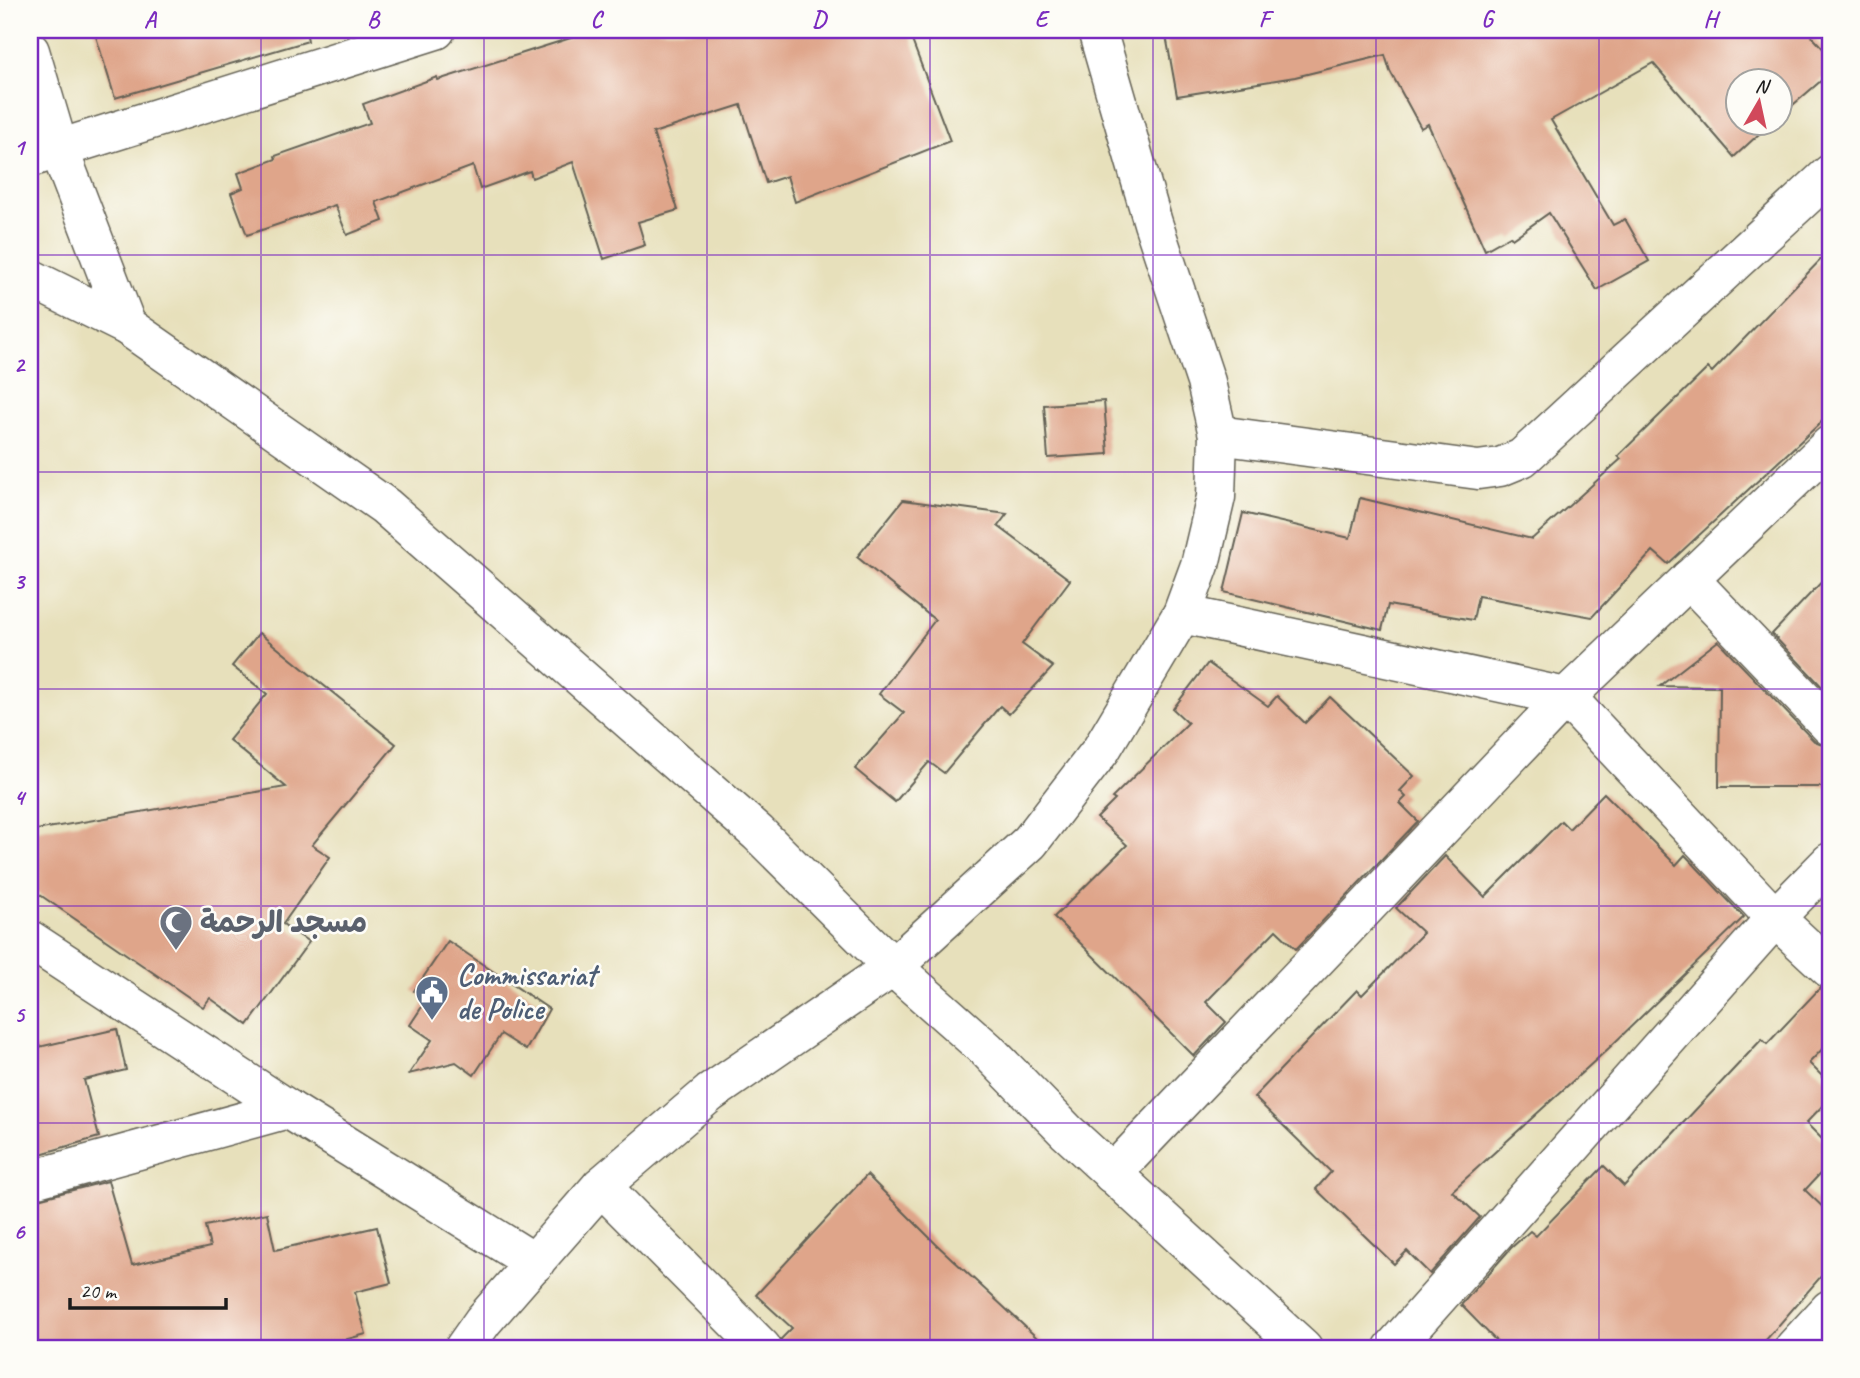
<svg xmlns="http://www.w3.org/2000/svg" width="1860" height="1378" viewBox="0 0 1860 1378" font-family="Caveat,'Playpen Sans Arabic',sans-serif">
<rect width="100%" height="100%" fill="#fdfcf7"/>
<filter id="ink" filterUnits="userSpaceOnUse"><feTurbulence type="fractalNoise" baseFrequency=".0143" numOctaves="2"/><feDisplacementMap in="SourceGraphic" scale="14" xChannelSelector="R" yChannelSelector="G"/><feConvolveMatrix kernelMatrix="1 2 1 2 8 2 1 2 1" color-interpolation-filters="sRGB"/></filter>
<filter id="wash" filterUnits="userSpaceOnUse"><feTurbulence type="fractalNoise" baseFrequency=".00686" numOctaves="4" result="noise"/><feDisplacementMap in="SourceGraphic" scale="28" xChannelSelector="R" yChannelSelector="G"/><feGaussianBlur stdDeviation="1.57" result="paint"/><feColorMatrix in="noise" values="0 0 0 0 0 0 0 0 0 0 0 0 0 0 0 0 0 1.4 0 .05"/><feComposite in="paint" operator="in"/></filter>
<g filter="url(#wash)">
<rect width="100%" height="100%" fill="#e7e0bb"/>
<g id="blocks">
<!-- building -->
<g fill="#dfa58a">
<path d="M 94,30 L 306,30 L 308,41 L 115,98 Z"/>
<path d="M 596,30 L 908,30 L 950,141 L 795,202 L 787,176 L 766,183 L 741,105 L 653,133 L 678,210 L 638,222 L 645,245 L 604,259 L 573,162 L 532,178 L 530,171 L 480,189 L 473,166 L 376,202 L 383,221 L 347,235 L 335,205 L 247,235 L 231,193 L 243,188 L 238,173 L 276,159 L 275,156 L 370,123 L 363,104 L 437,77 L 438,80 Z"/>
<path d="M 1165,30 L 1806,30 L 1830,56 L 1830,73 L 1780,116 L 1780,80 L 1738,80 L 1738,122 L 1772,122 L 1734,157 L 1653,63 L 1551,120 L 1613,225 L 1625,219 L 1649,261 L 1597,290 L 1549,213 L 1512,239 L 1510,236 L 1485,250 L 1428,124 L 1421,128 L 1390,71 L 1385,55 L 1295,77 L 1177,96 Z"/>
<path d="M 1830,250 L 1830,414 L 1668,564 L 1653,551 L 1592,617 L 1478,596 L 1473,620 L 1388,605 L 1382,630 L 1224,592 L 1243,513 L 1350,538 L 1360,498 L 1532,539 L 1621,459 L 1618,456 L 1708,368 L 1712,372 Z"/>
<path d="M 1104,401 L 1108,454 L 1048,458 L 1044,405 Z"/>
<path d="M 903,500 L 1007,514 L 998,526 L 1070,580 L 1022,644 L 1053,667 L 1009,714 L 1000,706 L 944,773 L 929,762 L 895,802 L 855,769 L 904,713 L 879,694 L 935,620 L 857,557 Z"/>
<path d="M 1830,573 L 1830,695 L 1772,634 Z"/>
<path d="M 259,633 L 396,744 L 312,845 L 330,857 L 283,924 L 309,942 L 248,1025 L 210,998 L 203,1007 L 30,888 L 30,831 L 286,787 L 229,740 L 267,694 L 232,666 Z"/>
<path d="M 1718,641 L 1814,741 L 1830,747 L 1830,787 L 1719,787 L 1720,687 L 1660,686 Z"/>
<path d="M 1208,663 L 1268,706 L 1277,696 L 1305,723 L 1330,697 L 1414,776 L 1400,791 L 1406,797 L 1400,803 L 1418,821 L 1296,949 L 1276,930 L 1206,1002 L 1226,1022 L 1194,1056 L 1054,917 L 1127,845 L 1097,818 L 1115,800 L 1112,798 L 1188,723 L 1173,709 Z"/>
<path d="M 1604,793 L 1676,865 L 1685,855 L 1744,917 L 1609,1048 L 1452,1191 L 1480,1217 L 1430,1274 L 1407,1251 L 1394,1264 L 1316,1189 L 1331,1172 L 1254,1097 L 1357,990 L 1362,995 L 1423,933 L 1396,908 L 1445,856 L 1485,897 L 1561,821 L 1569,829 Z"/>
<path d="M 448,941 L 549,1009 L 526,1050 L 501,1034 L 474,1075 L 456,1062 L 409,1074 L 432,1040 L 410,1025 L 427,999 L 414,991 Z"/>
<path d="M 1820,988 L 1830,990 L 1830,1041 L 1809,1063 L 1830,1084 L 1830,1098 L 1806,1123 L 1830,1147 L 1830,1163 L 1805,1190 L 1830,1214 L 1830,1266 L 1759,1348 L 1503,1348 L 1461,1305 L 1511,1248 L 1530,1231 L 1536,1236 L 1604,1166 L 1624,1186 L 1762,1039 L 1767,1044 Z"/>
<path d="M 117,1029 L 126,1070 L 84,1080 L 99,1137 L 30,1157 L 30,1049 Z"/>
<path d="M 867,1175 L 936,1244 L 1048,1348 L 783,1348 L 781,1339 L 792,1328 L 756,1295 Z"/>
<path d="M 108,1181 L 132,1265 L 210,1247 L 205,1226 L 267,1213 L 275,1250 L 377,1227 L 391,1283 L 355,1292 L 366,1334 L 315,1348 L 30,1348 L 30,1201 Z"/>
</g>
</g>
</g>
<g filter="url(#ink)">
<use href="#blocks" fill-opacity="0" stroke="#636154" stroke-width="2"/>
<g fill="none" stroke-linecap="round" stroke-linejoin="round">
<defs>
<g id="minor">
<path d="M 30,51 L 59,149 L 127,326"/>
<path d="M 30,158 L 436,30"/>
<path d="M 30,278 L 127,326 L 385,506 L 758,833 L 893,967 L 987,1050 L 1067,1132 L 1303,1348"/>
<path d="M 1218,435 L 1478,470 L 1500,467 L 1522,458 L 1830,174"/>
<path d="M 1689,579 L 1830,726"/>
<path d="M 1182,614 L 1566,697 L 1830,445"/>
<path d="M 30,940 L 288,1109 L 535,1263"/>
<path d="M 1112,1174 L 1566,697 L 1775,918 L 1830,969"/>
<path d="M 30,1180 L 288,1109"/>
<path d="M 601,1186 L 762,1348"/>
<path d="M 464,1348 L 483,1321 L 601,1186 L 710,1093 L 893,967 L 1030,842 L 1101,750 L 1182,614 L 1200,565 L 1216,497 L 1218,435 L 1206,382 L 1153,223 L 1097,30"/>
<path d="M 1393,1348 L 1775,918 L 1830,862"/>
<path d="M 1794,1348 L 1830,1309"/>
</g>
</defs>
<!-- minor casing -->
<use href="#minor" stroke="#636154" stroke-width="41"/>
<!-- minor -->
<use href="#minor" stroke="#fff" stroke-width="38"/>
</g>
</g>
<!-- grid -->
<path fill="none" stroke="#7b2cbf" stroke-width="2" stroke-opacity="0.55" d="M 261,30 L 261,1348M 484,30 L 484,1348M 707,30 L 707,1348M 930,30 L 930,1348M 1153,30 L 1153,1348M 1376,30 L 1376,1348M 1599,30 L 1599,1348M 30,255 L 1830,255M 30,472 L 1830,472M 30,689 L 1830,689M 30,906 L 1830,906M 30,1123 L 1830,1123"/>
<!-- icons -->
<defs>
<symbol id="mosque-pin" viewBox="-11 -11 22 30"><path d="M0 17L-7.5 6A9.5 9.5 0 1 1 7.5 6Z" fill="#6b7280" stroke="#fdfcf7"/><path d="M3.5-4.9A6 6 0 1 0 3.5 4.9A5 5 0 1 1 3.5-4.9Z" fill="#fff"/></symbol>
<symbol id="civic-pin" viewBox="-11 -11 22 30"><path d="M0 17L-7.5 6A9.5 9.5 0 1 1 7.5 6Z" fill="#5c6f8a" stroke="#fdfcf7"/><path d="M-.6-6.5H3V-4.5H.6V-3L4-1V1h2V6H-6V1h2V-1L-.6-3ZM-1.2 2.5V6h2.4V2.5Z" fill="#fff"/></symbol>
</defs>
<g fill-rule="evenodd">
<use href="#mosque-pin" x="157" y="903" width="38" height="52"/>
<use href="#civic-pin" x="413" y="973" width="38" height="52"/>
</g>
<g text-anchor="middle" stroke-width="5" stroke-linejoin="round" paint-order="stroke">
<!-- worship labels -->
<g font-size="30" font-weight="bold" fill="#5b616d" stroke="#fdfcf7" text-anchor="start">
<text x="200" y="932">مسجد الرحمة</text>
</g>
<!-- service labels -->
<g font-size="30" font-weight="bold" fill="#4e5e75" stroke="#fdfcf7" text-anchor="start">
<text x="457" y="985">Commissariat<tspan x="457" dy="34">de Police</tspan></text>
</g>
</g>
<!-- margin -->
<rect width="1860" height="1378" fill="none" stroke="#fdfcf7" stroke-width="77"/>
<!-- north arrow -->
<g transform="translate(1759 102) rotate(9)"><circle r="33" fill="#fdfcf7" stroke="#a3a29f" stroke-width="2"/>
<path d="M0-5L12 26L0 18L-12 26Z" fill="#d1495b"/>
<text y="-10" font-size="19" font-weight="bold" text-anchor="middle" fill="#1c1c1c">N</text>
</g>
<!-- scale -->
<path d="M70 1298v10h156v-10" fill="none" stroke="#1c1c1c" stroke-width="3.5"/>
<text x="80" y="1298" font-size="21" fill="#1c1c1c" stroke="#fdfcf7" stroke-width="5" paint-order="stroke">20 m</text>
<rect x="38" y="38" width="1784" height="1302" fill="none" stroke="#7b2cbf" stroke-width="2.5"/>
<g font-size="23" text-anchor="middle" font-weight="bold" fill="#7b2cbf">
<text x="150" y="27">A</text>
<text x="373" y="27">B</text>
<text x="596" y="27">C</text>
<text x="819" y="27">D</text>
<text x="1041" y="27">E</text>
<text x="1264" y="27">F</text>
<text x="1487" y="27">G</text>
<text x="1710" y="27">H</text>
<text x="19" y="155">1</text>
<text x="19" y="372">2</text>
<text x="19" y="589">3</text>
<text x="19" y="805">4</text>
<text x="19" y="1022">5</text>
<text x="19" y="1239">6</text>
</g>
</svg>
